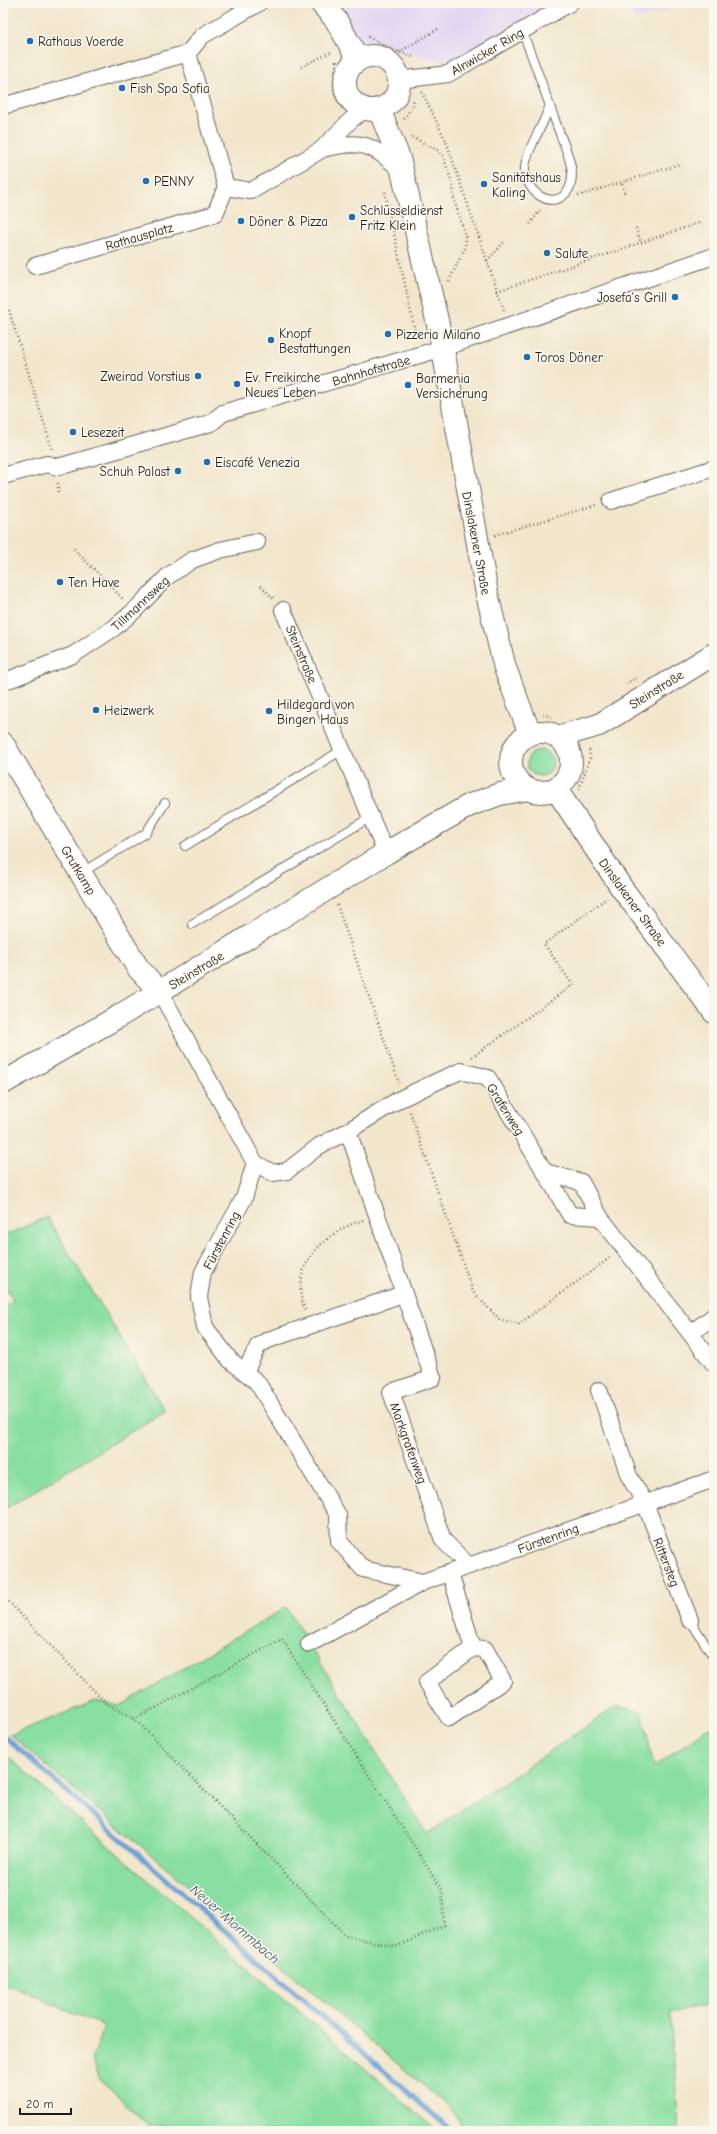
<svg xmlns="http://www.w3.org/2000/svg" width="717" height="2134" viewBox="0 0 717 2134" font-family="'Comic Neue',sans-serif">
<rect width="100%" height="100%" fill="#fbf7ec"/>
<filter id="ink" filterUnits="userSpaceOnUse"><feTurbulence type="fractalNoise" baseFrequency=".025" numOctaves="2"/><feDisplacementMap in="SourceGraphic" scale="8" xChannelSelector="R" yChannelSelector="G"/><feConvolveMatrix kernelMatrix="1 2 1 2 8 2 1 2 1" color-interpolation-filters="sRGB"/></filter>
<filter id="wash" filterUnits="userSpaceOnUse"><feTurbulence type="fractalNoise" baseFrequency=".012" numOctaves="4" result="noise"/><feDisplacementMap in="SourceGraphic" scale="16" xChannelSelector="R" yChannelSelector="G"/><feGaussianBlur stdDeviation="0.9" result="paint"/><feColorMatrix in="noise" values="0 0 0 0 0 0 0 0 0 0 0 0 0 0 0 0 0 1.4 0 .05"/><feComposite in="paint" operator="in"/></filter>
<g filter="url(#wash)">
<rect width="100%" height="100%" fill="#f2e6cc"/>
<!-- built -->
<g fill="#e1d4f3">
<path d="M 324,3 L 558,3 L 451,64 L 349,37 Z"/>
<path d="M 626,3 L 689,3 L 633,20 Z"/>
</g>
<!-- green -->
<g fill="#89dfa1" stroke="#527e5e">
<circle cx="540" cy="763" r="13"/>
<path d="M 47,1217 L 165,1411 L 3,1510 L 3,1307 L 13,1301 L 3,1282 L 3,1236 Z"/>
<path d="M 286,1607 L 427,1834 L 617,1706 L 642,1712 L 654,1767 L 714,1724 L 714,2005 L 670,2012 L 679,2131 L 466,2131 L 452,2110 L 10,1735 L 95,1701 L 120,1706 Z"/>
<path d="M 3,1752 L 88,1828 L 437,2131 L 213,2131 L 196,2126 L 149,2126 L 98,2078 L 92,2057 L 104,2026 L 3,1983 Z"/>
</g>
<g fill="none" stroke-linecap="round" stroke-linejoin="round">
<!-- stream -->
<path stroke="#6ba0d8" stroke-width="5" d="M 3,1735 L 452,2131"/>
</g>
</g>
<g filter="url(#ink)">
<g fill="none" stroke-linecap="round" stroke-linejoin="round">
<defs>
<g id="lane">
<path d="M 522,31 C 534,61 545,92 556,123 C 561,138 570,155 572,172 C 572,177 571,185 569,189 C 554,214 523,191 525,167 C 527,148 544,125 550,105"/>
<path d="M 185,846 L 342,750"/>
<path d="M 81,873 L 146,833 L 165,803"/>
<path d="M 192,924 L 371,817"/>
<path d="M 690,1620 L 714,1658"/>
</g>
<g id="street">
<path d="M 259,3 L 202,36 L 188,53 L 226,187 L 251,191 L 321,150 L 352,119 L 366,109"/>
<path d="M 399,80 L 448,74 L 570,3"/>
<path d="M 3,106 L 188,53"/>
<path d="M 322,149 C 364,139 371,144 402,171"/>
<path d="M 35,266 L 215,214 L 226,187"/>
<path d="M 3,476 L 47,464 L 58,467 L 211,423 L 223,413 L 443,348 L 714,256"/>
<path d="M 611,501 L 714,468"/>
<path d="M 283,610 L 386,853"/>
<path d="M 3,682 L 73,655 L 114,628 L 134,611 L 168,576 L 192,560 L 220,550 L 257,542"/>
<path d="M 160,992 L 255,1163 L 244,1198 L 203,1272 L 199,1297 L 205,1327 L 230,1360 L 257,1382 L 338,1515 L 339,1541 L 363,1569 L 423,1582 L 309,1644"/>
<path d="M 348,1131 L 433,1378 L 391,1392 L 443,1540 L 469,1566"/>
<path d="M 255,1163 L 273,1173 L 287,1171 L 319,1146 L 348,1131 L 398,1100 L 440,1080 L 461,1071 L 488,1078 L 545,1172 L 581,1182 L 600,1217 L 714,1364"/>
<path d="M 545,1172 L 570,1215 L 600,1217"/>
<path d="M 691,1333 L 714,1316"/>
<path d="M 245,1372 L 258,1346 L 268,1340 L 403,1294"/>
<path d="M 599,1390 L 629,1476 L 645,1503 L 690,1620"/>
<path d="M 450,1573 L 473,1648 L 485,1649 L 503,1681 L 449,1718 L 427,1682 L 473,1648"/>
<path d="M 423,1582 L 714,1479"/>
</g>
<g id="secondary">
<path d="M 321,3 L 336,20 L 358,59"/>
<circle cx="372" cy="83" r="27"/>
<path d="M 379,109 L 399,158 L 440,333 L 487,594 L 505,668 L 530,734"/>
<circle cx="541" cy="762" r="30"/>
<path d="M 558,737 L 599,725 L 714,654"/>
<path d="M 3,744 L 138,968 L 160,992"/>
<path d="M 556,789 L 621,887 L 714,1012"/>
<path d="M 3,1083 L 121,1015 L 386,853 L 470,805 L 500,794 L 527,789"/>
</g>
</defs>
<!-- lane casing -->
<use href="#lane" stroke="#67635a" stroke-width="10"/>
<!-- street casing -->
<use href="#street" stroke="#67635a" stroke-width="18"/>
<!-- secondary casing -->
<use href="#secondary" stroke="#67635a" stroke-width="24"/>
<!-- path -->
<g stroke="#67635a" stroke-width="2.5" stroke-dasharray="1 3" stroke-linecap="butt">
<path d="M 368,37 L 393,50 L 413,57"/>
<path d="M 399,52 L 438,29"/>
<path d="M 336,61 C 336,81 328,88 342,108"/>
<path d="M 301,67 L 333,51"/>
<path d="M 422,92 L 446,141 L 504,310"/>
<path d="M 404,119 L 412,107 L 414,100"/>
<path d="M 412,137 L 437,150 L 443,156 L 453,186 L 454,200 L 466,238 L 465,248 L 448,283"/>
<path d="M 622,184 L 625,195"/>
<path d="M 385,192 L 415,331 L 421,335"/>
<path d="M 578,196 L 680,164"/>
<path d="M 530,224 L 540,210"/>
<path d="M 636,228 L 641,243"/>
<path d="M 487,261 L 504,242"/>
<path d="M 3,291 L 52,449"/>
<path d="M 497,291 L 702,222"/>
<path d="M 58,483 L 58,492"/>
<path d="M 495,535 L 596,505"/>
<path d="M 74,549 L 124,600"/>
<path d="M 261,586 L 274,599"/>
<path d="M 626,684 L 639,676"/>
<path d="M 543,714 L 553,718"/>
<path d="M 579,789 L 590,758 L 589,748"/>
<path d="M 337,905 L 399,1083"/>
<path d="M 472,1057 L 573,985 L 544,944 L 607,898"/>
<path d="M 410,1112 L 473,1292 L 499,1319 L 519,1324 L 611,1257"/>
<path d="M 305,1310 C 287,1267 325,1232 363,1220"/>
<path d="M 3,1596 L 107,1704 L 135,1719 L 346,1936 L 396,1947 L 444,1925 L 442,1890 L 282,1639 L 135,1719"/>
</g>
<!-- lane -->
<use href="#lane" stroke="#fff" stroke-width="8"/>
<!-- street -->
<use href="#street" stroke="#fff" stroke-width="16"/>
<!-- secondary -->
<use href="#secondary" stroke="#fff" stroke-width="22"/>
</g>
</g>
<!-- markers -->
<g fill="#1f6fb2" stroke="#fbf7ec" stroke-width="1.5">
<circle cx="30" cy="41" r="4"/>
<circle cx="122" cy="88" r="4"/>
<circle cx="146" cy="181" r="4"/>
<circle cx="484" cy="184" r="4"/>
<circle cx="352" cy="217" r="4"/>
<circle cx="241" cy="221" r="4"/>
<circle cx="547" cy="253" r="4"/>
<circle cx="675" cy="297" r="4"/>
<circle cx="388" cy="334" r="4"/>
<circle cx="271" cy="340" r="4"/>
<circle cx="527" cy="357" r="4"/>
<circle cx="198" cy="376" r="4"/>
<circle cx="237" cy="384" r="4"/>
<circle cx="408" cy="385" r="4"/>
<circle cx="73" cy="432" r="4"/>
<circle cx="207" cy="462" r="4"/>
<circle cx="178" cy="471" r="4"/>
<circle cx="60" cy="582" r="4"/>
<circle cx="96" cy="710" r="4"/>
<circle cx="269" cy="711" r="4"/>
</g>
<g text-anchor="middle" stroke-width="3" stroke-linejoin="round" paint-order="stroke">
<!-- poi labels -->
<g font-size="13" fill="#1c1c1c" stroke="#fbf7ec" text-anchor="start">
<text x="38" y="46">Rathaus Voerde</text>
<text x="130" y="93">Fish Spa Sofia</text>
<text x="492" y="182">Sanitätshaus<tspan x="492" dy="15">Kaling</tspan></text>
<text x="154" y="186">PENNY</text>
<text x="360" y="215">Schlüsseldienst<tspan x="360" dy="15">Fritz Klein</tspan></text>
<text x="249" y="226">Döner &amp; Pizza</text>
<text x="555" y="258">Salute</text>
<text x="667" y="302" text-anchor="end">Josefa's Grill</text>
<text x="279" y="338">Knopf<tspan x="279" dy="15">Bestattungen</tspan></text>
<text x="396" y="339">Pizzeria Milano</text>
<text x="535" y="362">Toros Döner</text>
<text x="190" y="381" text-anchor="end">Zweirad Vorstius</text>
<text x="245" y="382">Ev. Freikirche<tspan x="245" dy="15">Neues Leben</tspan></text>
<text x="416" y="383">Barmenia<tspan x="416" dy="15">Versicherung</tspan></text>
<text x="81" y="437">Lesezeit</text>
<text x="215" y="467">Eiscafé Venezia</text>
<text x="170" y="476" text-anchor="end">Schuh Palast</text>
<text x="68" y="587">Ten Have</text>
<text x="277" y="709">Hildegard von<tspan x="277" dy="15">Bingen Haus</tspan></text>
<text x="104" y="715">Heizwerk</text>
</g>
<!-- street labels -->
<g font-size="13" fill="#1c1c1c" stroke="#fbf7ec">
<text transform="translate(487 51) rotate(-30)" y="5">Alnwicker Ring</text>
<text transform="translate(139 236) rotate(-16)" y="5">Rathausplatz</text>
<text transform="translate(371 370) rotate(-16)" y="5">Bahnhofstraße</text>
<text transform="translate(477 543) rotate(79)" y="5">Dinslakener Straße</text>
<text transform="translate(140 603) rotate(-43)" y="5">Tillmannsweg</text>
<text transform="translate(302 654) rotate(67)" y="5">Steinstraße</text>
<text transform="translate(656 689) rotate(-32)" y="5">Steinstraße</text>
<text transform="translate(79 870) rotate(59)" y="5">Grutkamp</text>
<text transform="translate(633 902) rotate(54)" y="5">Dinslakener Straße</text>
<text transform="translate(196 970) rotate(-31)" y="5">Steinstraße</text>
<text transform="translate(506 1109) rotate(58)" y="5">Grafenweg</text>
<text transform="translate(221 1240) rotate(-62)" y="5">Fürstenring</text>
<text transform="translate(409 1443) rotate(70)" y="5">Markgrafenweg</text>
<text transform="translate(548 1538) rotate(-20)" y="5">Fürstenring</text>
<text transform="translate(667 1562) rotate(69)" y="5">Rittersteg</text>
</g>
<!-- water labels -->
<g font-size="14" font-style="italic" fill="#405771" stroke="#fbf7ec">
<text transform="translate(235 1924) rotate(41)" y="5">Neuer Mommbach</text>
</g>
</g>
<!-- margin -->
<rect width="717" height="2134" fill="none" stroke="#fbf7ec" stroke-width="16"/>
<!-- scale -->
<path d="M20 2108v6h51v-6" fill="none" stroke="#1c1c1c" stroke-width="2"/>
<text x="26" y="2108" font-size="12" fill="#1c1c1c" stroke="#fbf7ec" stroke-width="3" paint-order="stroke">20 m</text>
</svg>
